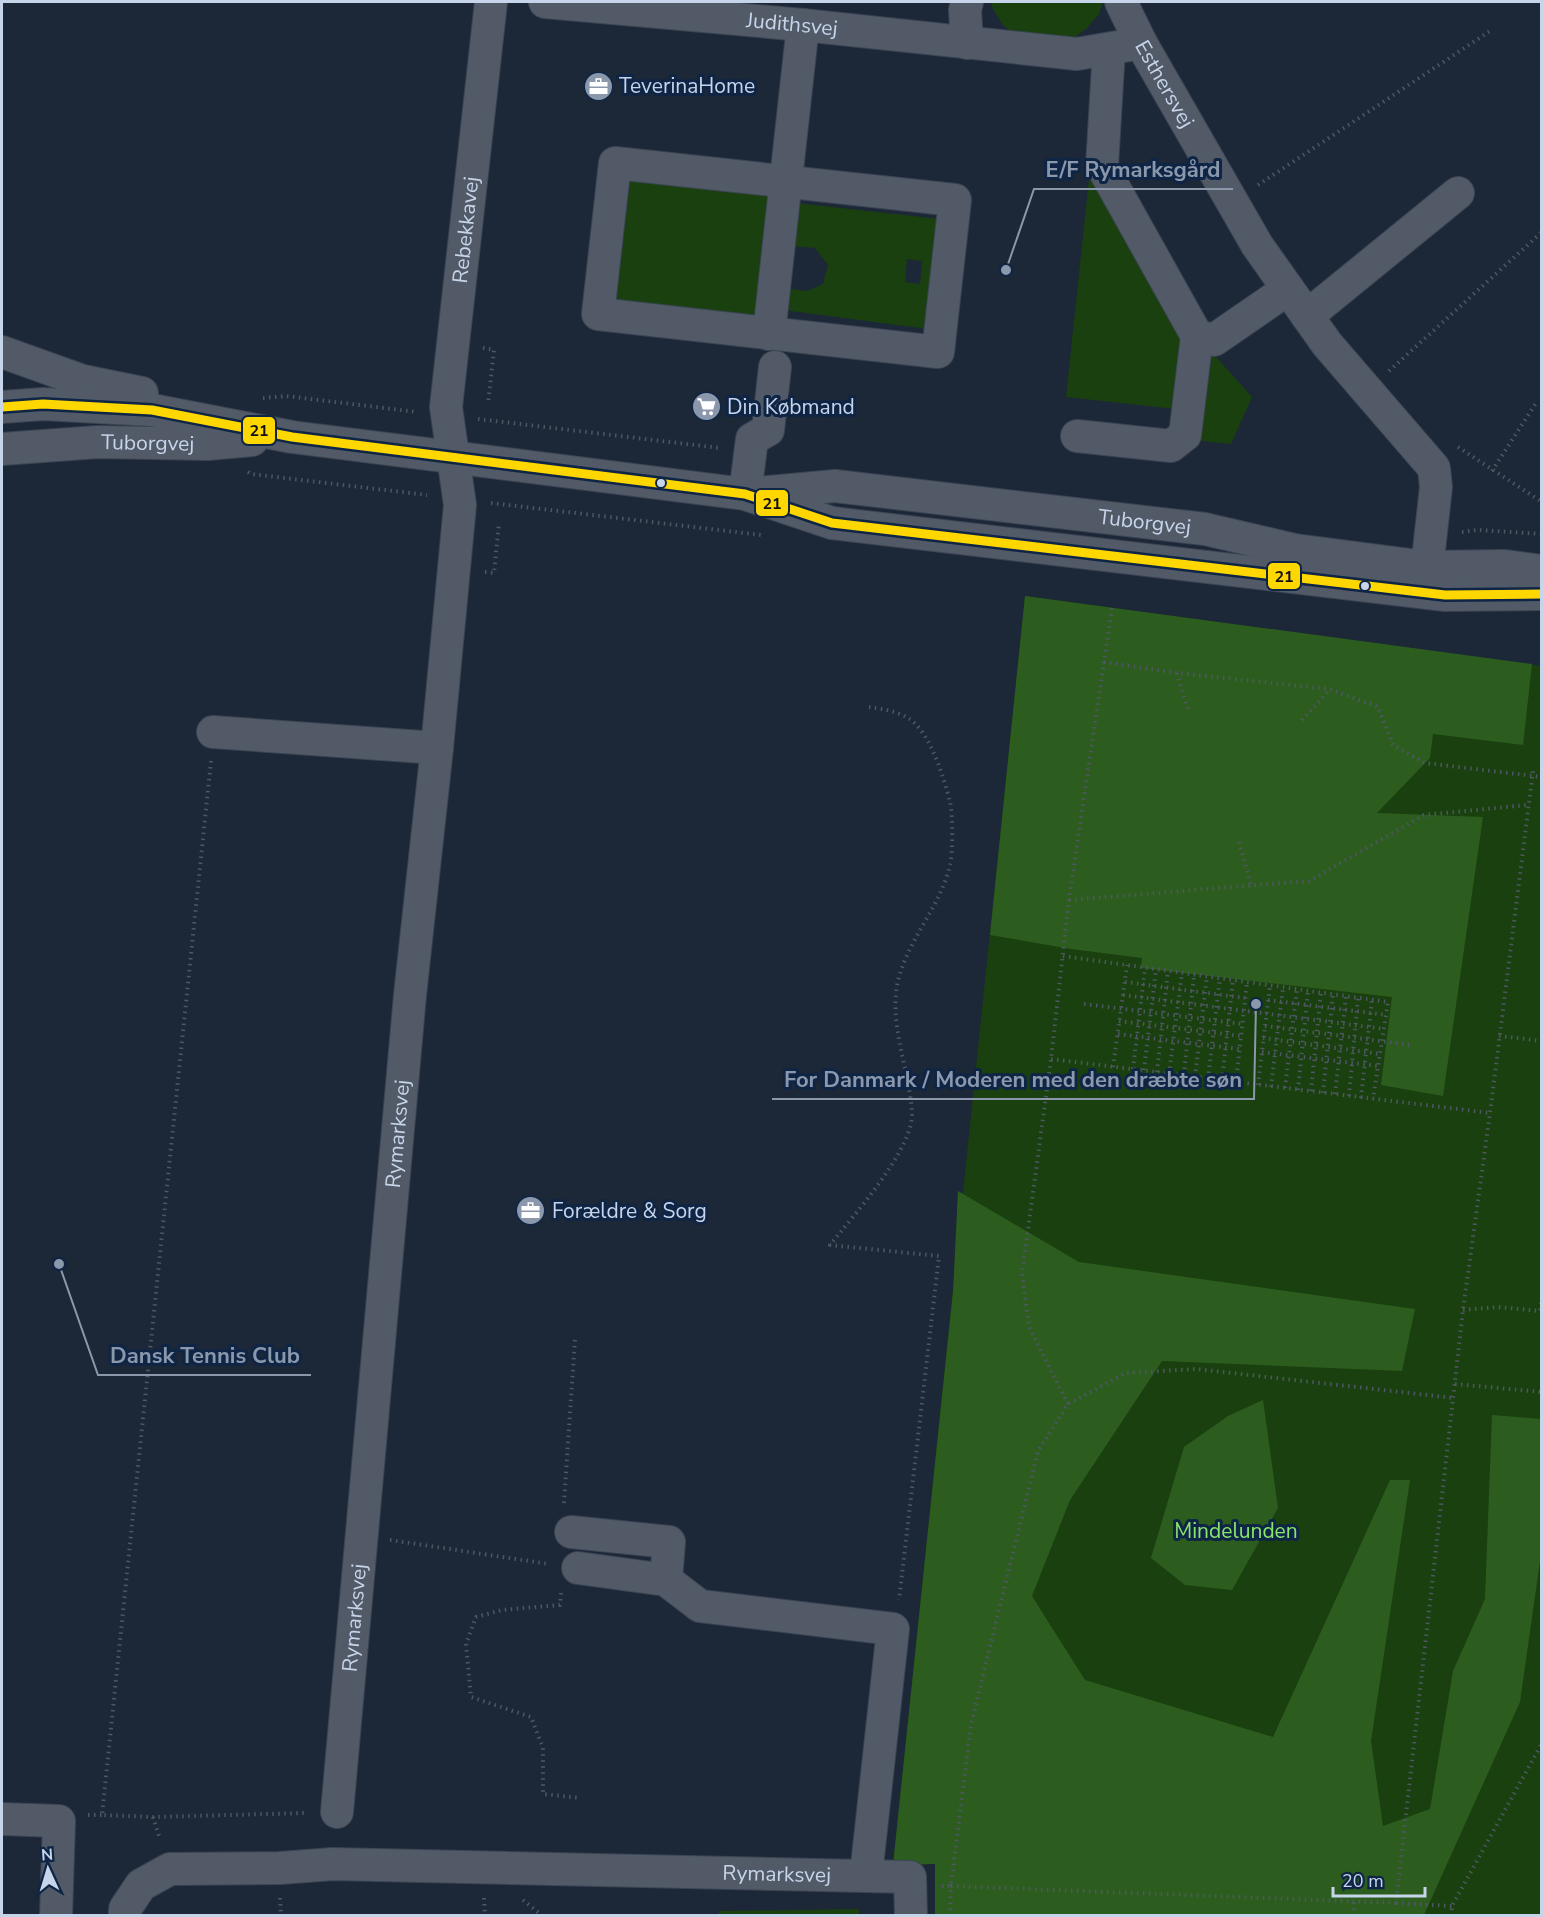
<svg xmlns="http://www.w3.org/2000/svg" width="1543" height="1917" viewBox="0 0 1543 1917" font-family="'Nunito Sans',sans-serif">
<rect width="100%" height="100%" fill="#1c2738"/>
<!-- green -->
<g fill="#19400e" fill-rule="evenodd">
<path d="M 991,2 L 1103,2 L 1099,14 L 1086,29 L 1071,40 L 1017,37 L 1003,25 L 993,9 Z"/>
<path d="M 1091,160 L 1184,326 L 1175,409 L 1066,397 Z"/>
<path d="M 628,180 L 770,194 L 757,320 L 615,304 Z"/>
<path d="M 796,203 L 940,219 L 928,329 L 783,310 L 786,288 L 807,291 L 823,284 L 828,265 L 815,248 L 791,246 ZM 907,259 L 922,261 L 920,284 L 905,282 Z"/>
<path d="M 1209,349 L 1252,397 L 1231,444 L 1193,440 Z"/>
<path d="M 1025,596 L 1541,666 L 1541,1915 L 935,1915 L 935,1864 L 893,1865 Z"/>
<path d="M 859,1909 L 859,1915 L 719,1915 L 719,1911 Z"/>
</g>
<!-- forest -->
<g fill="#2c5d1f">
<path d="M 1025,596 L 1532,664 L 1523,745 L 1433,734 L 1430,758 L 1377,813 L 1483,817 L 1443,1096 L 1381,1085 L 1392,997 L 1141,968 L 1142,958 L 1071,949 L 990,935 Z"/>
<path d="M 958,1191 L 1079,1262 L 1415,1309 L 1402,1371 L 1162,1361 L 1070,1500 L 1032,1596 L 1085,1680 L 1273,1737 L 1390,1480 L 1410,1480 L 1371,1741 L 1383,1826 L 1430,1809 L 1453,1671 L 1485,1599 L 1492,1415 L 1541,1419 L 1541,1554 L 1520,1702 L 1424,1915 L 935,1915 L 935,1864 L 893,1865 L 953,1292 Z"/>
<path d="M 1263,1400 L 1278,1508 L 1232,1590 L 1185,1585 L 1151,1558 L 1184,1447 L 1228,1416 Z"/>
</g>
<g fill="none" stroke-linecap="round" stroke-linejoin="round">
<defs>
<g id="minor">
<path id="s1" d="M 545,2 L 803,25 L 1077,54 L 1141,43"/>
<path d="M 967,2 L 965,10 L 967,43"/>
<path id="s2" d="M 1121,2 L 1141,43 L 1257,245 L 1327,344 L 1434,468 L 1436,487 L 1425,586"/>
<path d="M 615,163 L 955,200 L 938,352 L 598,314 Z"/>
<path d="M 1307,316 L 1458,193"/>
<path d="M 769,334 L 803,25"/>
<path d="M 1197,336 L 1214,340 L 1288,289"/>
<path d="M 2,352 L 83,381 L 142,393"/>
<path d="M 2,407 L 43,404 L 152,410 L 292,437 L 745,494 L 832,523 L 1445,595 L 1542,594"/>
<path d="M 1077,436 L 1171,446 L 1185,435 L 1197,336 L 1102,166 L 1109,49"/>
<path id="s3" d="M 2,449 L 98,442 L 208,444 L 252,440"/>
<path id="s4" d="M 757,493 L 835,486 L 1205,529 L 1295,550 L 1426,567 L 1505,566 L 1542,571"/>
<path d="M 745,494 L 752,439 L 768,430 L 775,367"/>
<path d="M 213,732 L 437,748"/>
<path d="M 571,1532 L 669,1542 L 666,1580"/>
<path d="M 578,1568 L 666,1580 L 700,1606 L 893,1629 L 866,1875"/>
<path id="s5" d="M 337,1812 L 410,995 L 437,748 L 460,505 L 446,407 L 491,2"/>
<path d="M 2,1819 L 59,1821 L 56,1916"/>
<path id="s6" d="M 125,1916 L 125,1909 L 141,1885 L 170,1869 L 280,1868 L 333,1864 L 910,1877 L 911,1916"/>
</g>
</defs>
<!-- minor casing -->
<use href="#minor" stroke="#3b4453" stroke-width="34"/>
<!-- path -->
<g stroke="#4e5762" stroke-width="4" stroke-dasharray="1.5 4.5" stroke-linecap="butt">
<path d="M 1258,185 L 1490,31"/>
<path d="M 483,348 L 494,350 L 488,404"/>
<path d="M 1389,371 L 1542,232"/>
<path d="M 263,398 L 286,396 L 417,412"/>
<path d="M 478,419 L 720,448"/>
<path d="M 1458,447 L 1542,502"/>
<path d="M 1492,471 L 1536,403"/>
<path d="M 248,472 L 251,474 L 427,495"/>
<path d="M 491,503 L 761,535"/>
<path d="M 1462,532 L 1478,530 L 1542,534"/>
<path d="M 485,572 L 494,573 L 499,523"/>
<path d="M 1104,662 L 1177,673 L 1329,689 L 1378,707 L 1393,745 L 1425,763 L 1542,777"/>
<path d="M 1177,673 L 1189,713"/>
<path d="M 869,707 C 882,709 897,711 908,718 C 930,731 944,778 950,802 C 953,815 953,853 950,865 C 941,905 910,937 899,977 C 887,1020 909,1068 912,1112 C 914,1149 853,1216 830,1245 L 939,1256 L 899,1600"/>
<path d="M 1302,720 L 1329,690"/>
<path d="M 211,761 L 102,1815 L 153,1817 L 307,1813"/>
<path d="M 1239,842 L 1251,885"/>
<path d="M 1069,900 L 1309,881 L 1424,815 L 1527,805"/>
<path d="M 1063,956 L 1388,1002 L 1373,1099"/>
<path d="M 1125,982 L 1245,998"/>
<path d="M 1123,995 L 1384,1029"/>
<path d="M 1268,1000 L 1386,1015"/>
<path d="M 1084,1004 L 1242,1024"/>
<path d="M 1119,1021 L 1241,1036"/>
<path d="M 1265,1026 L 1410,1045"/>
<path d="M 1118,1034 L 1239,1049"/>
<path d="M 1499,1036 L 1542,1041"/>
<path d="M 1263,1038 L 1380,1054"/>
<path d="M 1262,1052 L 1378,1066"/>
<path d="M 1051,1059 L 1490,1113"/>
<path d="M 1113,1067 L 1127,965"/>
<path d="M 1133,1069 L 1145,968"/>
<path d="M 1144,1070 L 1156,969"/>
<path d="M 1157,1072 L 1168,971"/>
<path d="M 1169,1074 L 1182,973"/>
<path d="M 1184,1075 L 1194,975"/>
<path d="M 1195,1077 L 1207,976"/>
<path d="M 1208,1079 L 1220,978"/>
<path d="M 1222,1080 L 1233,980"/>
<path d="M 1236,1082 L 1247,982"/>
<path d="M 1258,1085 L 1270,985"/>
<path d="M 1271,1087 L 1283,987"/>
<path d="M 1285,1088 L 1297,989"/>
<path d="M 1298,1090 L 1308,991"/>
<path d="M 1311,1091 L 1321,992"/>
<path d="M 1323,1093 L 1333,994"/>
<path d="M 1335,1094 L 1346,996"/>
<path d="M 1349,1096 L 1358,998"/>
<path d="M 1361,1098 L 1372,1000"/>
<path d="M 1463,1310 L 1498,1307 L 1540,1311 L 1542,1297"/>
<path d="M 1455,1384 L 1542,1392"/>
<path d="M 1068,1404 L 1029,1327 L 1022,1274 L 1051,1059 L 1069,900 L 1112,607"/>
<path d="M 564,1503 L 575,1339"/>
<path d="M 390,1540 L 549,1564"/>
<path d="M 561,1593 L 560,1605 L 502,1610 L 476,1617 L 466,1644 L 471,1697 L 531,1717 L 543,1748 L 543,1794 L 581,1798"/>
<path d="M 88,1815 L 102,1815"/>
<path d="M 153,1817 L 160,1839"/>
<path d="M 942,1886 L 951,1886 L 971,1724 L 1038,1451 L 1068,1404 L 1126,1373 L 1196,1369 L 1454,1398"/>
<path d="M 280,1898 L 281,1916"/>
<path d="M 484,1898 L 485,1916"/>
<path d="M 523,1900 L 543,1916"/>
<path d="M 1396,1903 L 1452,1906"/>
<path d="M 950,1916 L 951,1886 L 1396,1903 L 1463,1310 L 1490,1113 L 1533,771"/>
<path d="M 1353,1916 L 1354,1901"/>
<path d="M 1451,1916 L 1452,1906 L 1542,1743"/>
</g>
<!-- minor -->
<use href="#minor" stroke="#525a68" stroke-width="32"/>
<defs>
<path id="bus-1" d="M 2,407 L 43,404 L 152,410 L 292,437 L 745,494 L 832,523 L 1445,595 L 1542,594"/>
</defs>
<!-- bus-1 casing -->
<use href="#bus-1" stroke="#0f2545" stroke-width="14"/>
<!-- bus-1 -->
<use href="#bus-1" stroke="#ffd700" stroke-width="9"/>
</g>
<!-- icons -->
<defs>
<symbol id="office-disc" viewBox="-11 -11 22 22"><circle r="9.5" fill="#8b98ac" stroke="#0f2545"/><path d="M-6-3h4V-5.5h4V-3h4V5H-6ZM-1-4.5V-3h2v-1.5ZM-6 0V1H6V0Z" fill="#fff"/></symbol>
<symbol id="supermarket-disc" viewBox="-11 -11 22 22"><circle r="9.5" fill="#8b98ac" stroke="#0f2545"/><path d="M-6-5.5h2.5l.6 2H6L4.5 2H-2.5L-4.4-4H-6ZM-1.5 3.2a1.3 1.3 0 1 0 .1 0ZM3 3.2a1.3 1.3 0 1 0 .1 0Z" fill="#fff"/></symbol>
</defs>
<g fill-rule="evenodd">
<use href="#office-disc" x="582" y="70" width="33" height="33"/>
<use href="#supermarket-disc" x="690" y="390" width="33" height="33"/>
<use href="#office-disc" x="514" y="1194" width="33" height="33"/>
</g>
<!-- markers -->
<g fill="#c7d5ea" stroke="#0f2545" stroke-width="2">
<circle cx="661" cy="483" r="5"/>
<circle cx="1365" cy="586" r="5"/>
</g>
<g text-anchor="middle" stroke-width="6" stroke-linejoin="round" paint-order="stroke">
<!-- street labels -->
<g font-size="21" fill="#c7d5ea" stroke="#0f2545">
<text dy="7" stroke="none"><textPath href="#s1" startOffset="248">Judithsvej</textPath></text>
<text dy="7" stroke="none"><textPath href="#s2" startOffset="93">Esthersvej</textPath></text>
<text dy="7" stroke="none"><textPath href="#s5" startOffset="1590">Rebekkavej</textPath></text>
<text dy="7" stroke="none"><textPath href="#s3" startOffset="146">Tuborgvej</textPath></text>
<text dy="7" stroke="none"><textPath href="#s4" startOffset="390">Tuborgvej</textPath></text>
<text dy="7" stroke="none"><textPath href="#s5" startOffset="681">Rymarksvej</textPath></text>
<text dy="7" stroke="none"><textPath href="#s5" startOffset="195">Rymarksvej</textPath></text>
<text dy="7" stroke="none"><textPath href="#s6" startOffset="676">Rymarksvej</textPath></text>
</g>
<!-- poi labels -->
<g font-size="21" fill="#c7d5ea" stroke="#0f2545" text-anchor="start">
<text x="619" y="93">TeverinaHome</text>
<text x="727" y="414">Din Købmand</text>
<text x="552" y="1218">Forældre &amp; Sorg</text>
</g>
<!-- park labels -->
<g font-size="21" fill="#89e66b" stroke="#0f2545">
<text x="1236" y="1538">Mindelunden</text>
</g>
</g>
<!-- callouts -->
<path fill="none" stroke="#8b98ac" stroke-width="2" d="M1006 270L1034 189H1233M1256 1004L1254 1099H772M59 1264L98 1375H311"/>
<g fill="#8b98ac" stroke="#0f2545" stroke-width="2">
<circle cx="1006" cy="270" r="6"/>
<circle cx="1256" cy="1004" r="6"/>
<circle cx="59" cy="1264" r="6"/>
</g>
<g font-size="22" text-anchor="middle" font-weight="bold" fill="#8b98ac" stroke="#0f2545" stroke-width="6" stroke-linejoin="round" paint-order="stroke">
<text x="1133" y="177">E/F Rymarksgård</text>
<text x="1013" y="1087">For Danmark / Moderen med den dræbte søn</text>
<text x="205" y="1363">Dansk Tennis Club</text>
</g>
<g stroke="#0f2545" stroke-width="2">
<rect x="242" y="416" width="34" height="29" rx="6" fill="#ffd700"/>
<rect x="755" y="489" width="34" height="28" rx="6" fill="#ffd700"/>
<rect x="1267" y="562" width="34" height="28" rx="6" fill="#ffd700"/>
</g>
<g font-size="16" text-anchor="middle" font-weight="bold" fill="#111">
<text x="259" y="436">21</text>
<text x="772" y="509">21</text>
<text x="1284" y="582">21</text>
</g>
<!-- border -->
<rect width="1543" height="1917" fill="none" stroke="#c7d5ea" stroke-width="6"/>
<!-- north arrow -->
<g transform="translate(48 1869) rotate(356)" stroke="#0f2545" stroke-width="4.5" paint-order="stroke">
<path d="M0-4.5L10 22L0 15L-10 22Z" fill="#c7d5ea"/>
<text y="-9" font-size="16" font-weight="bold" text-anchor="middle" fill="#c7d5ea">N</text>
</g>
<!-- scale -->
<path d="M1333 1887v9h92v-9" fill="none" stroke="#c7d5ea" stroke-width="3"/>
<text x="1342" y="1887" font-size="18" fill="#c7d5ea" stroke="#0f2545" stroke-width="4.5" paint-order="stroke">20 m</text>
</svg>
